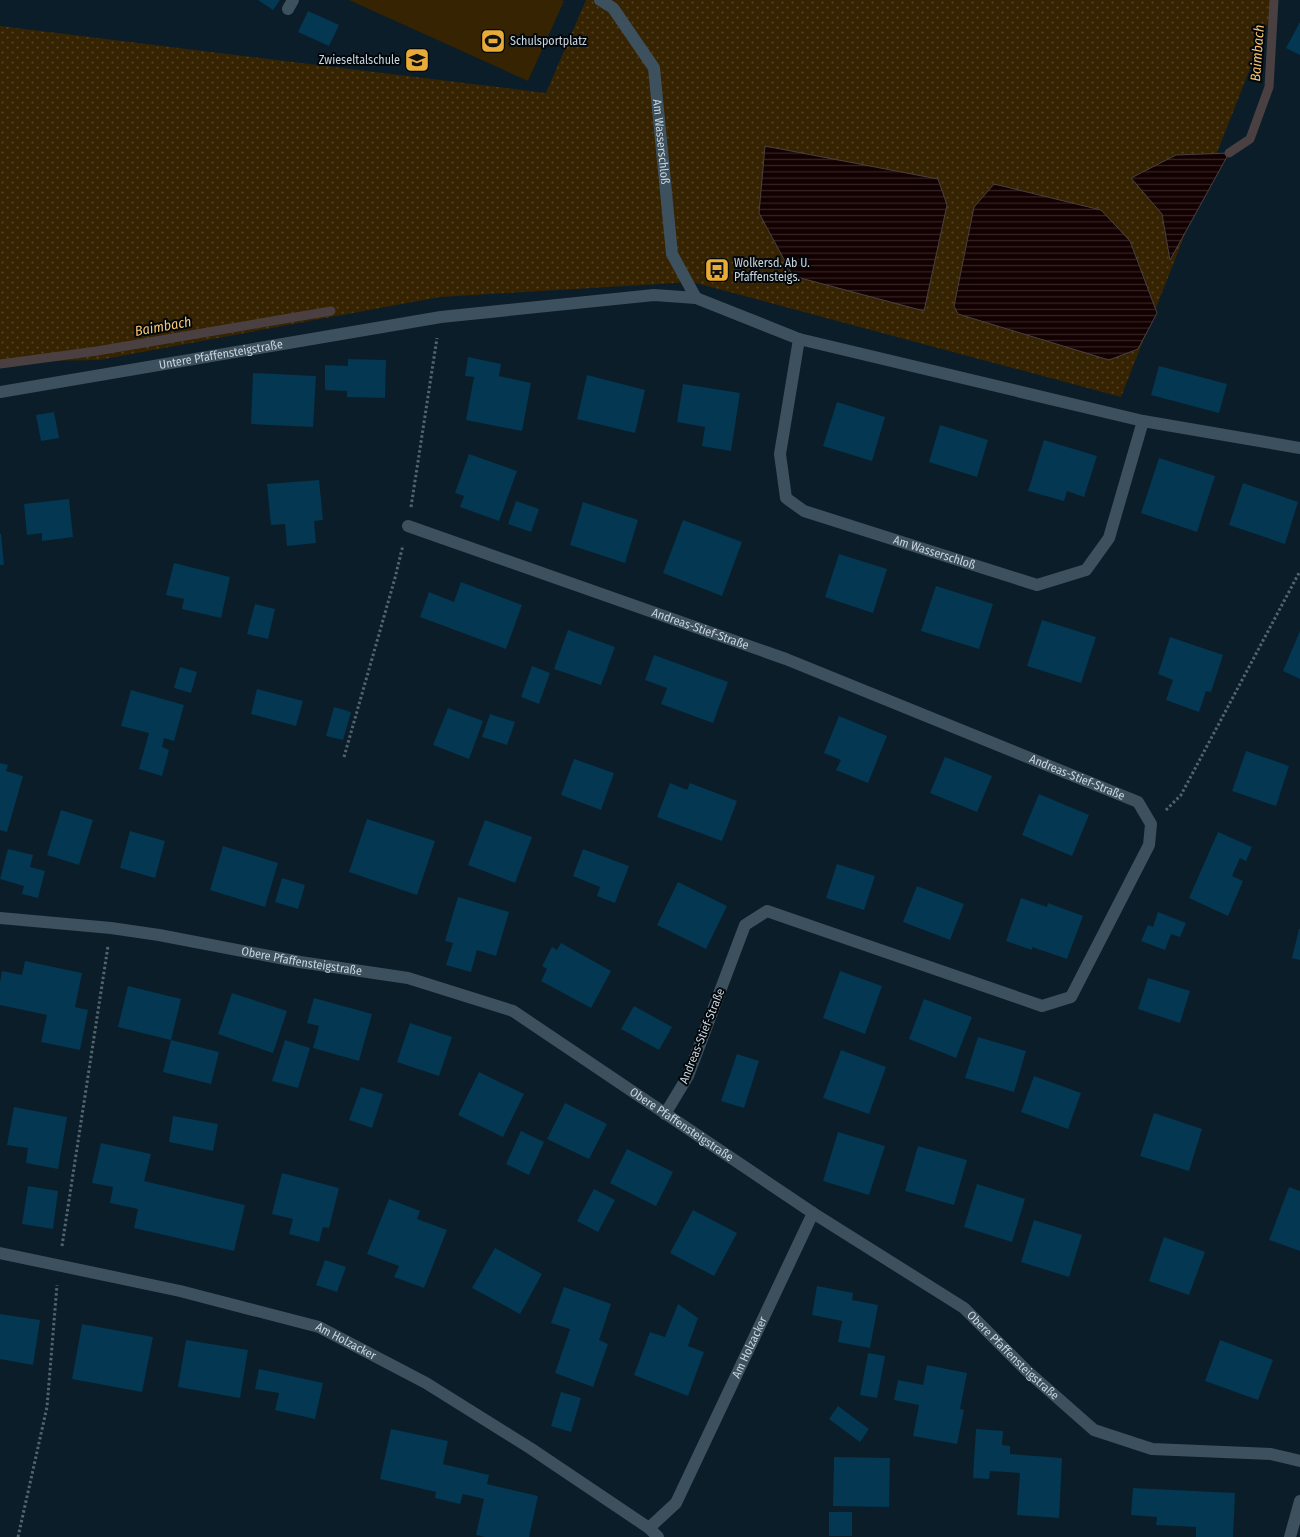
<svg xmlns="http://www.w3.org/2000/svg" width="1300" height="1537" viewBox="0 0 1300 1537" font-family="'Fira Sans Condensed',sans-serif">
<defs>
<pattern id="grass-dots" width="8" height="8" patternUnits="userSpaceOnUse" patternTransform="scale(1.25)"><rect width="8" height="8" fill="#352301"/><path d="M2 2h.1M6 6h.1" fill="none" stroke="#514225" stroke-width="1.8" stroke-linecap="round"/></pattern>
<pattern id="water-rules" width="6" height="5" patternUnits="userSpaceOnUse" patternTransform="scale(1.25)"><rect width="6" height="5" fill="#130000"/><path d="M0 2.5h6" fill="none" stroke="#342425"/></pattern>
</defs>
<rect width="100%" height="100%" fill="#0b1d28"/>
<!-- grass -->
<path fill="url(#grass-dots)" d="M 586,0 L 1277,0 L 1121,397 L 692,282 L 440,297 L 99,360 L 0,362 L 0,26 L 546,93 Z"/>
<!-- pitch -->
<path fill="#352301" d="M 349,0 L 561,0 L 564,1 L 528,81 Z"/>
<!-- water -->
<g fill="url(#water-rules)" stroke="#4a4042">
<path d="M 765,146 L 938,179 L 947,205 L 924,311 L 793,276 L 759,213 Z"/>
<path d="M 1229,153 L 1170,260 L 1162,214 L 1131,178 L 1176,155 Z"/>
<path d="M 994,184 L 1101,210 L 1130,241 L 1157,313 L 1138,349 L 1109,360 L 958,314 L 954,306 L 974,207 Z"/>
</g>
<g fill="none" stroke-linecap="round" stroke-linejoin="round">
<!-- stream -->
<g stroke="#4a4042" stroke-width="9">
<path d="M 1229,153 L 1250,139 L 1269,87 L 1274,0"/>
<path d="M 0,364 L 97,351 L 331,311"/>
</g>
</g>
<!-- building -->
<g fill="#033752">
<path d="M 258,0 L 280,0 L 273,10 Z"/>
<path d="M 308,11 L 339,25 L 329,46 L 298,32 Z"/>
<path d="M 1300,22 L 1300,55 L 1286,48 Z"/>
<path d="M 468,357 L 501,364 L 499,376 L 531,383 L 522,431 L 466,420 L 474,377 L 465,376 Z"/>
<path d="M 348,359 L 386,360 L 385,398 L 347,397 L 347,391 L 325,390 L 325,365 L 348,366 Z"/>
<path d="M 1159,366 L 1227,384 L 1219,413 L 1151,395 Z"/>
<path d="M 253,373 L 316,376 L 313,427 L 251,424 Z"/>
<path d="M 587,375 L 645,390 L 635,433 L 577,419 Z"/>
<path d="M 683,384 L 740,393 L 731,451 L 702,446 L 705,427 L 677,422 Z"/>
<path d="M 837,402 L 885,417 L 872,461 L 823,446 Z"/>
<path d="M 54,412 L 59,438 L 41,441 L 36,415 Z"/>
<path d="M 940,425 L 988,440 L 977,477 L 929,462 Z"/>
<path d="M 1044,440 L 1097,456 L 1084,497 L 1067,491 L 1064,501 L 1028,491 Z"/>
<path d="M 469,454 L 517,471 L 499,521 L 460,507 L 464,496 L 455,493 Z"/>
<path d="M 1159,458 L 1215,476 L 1197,532 L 1141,513 Z"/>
<path d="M 319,480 L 323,520 L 314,521 L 316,543 L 287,546 L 285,524 L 271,525 L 267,484 Z"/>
<path d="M 1243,483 L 1298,502 L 1285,544 L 1229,525 Z"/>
<path d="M 69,499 L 73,537 L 42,541 L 42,533 L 27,535 L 24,504 Z"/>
<path d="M 516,501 L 539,509 L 531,532 L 508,524 Z"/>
<path d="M 583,502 L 638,520 L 625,563 L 570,545 Z"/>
<path d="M 683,520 L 742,542 L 722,596 L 663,573 Z"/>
<path d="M 0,534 L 1,534 L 4,565 L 0,565 Z"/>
<path d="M 839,554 L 887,569 L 873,613 L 825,597 Z"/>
<path d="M 174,563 L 230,577 L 221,618 L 182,609 L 184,599 L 166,595 Z"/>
<path d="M 461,582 L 522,605 L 506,649 L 420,617 L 429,592 L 454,602 Z"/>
<path d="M 936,586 L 993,604 L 979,649 L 921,631 Z"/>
<path d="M 255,604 L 275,609 L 268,639 L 247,634 Z"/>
<path d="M 1042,620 L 1096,637 L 1081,683 L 1027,666 Z"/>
<path d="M 568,630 L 615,647 L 601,685 L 554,669 Z"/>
<path d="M 1300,631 L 1300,679 L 1283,671 Z"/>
<path d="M 1170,637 L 1223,655 L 1211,692 L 1206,691 L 1199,712 L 1166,700 L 1173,680 L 1158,674 Z"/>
<path d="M 654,655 L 728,682 L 713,723 L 661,704 L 667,688 L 645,680 Z"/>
<path d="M 532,666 L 550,673 L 539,704 L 521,697 Z"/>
<path d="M 180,667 L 197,672 L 191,693 L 174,688 Z"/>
<path d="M 257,689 L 303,701 L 296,726 L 251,714 Z"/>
<path d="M 131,690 L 184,705 L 174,741 L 164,738 L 162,747 L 169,750 L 162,776 L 139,769 L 149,733 L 121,726 Z"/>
<path d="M 334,707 L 351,712 L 343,740 L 326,736 Z"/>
<path d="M 448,708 L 483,721 L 469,759 L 433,745 Z"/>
<path d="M 490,714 L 515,722 L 507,745 L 482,737 Z"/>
<path d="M 839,716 L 887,736 L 868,783 L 836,770 L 841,760 L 824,753 Z"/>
<path d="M 1246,751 L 1289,766 L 1276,806 L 1232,791 Z"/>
<path d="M 945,757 L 992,776 L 977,812 L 930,793 Z"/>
<path d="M 574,759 L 614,773 L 601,810 L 561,795 Z"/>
<path d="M 0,763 L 8,765 L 6,771 L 23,776 L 7,832 L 0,830 Z"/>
<path d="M 670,783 L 687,790 L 690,783 L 737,801 L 722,841 L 657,817 Z"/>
<path d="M 1039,794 L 1089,815 L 1072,856 L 1022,835 Z"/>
<path d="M 61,810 L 93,820 L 79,865 L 47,855 Z"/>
<path d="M 367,819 L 435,841 L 417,895 L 349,872 Z"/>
<path d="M 485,820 L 532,837 L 515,883 L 468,865 Z"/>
<path d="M 130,831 L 165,841 L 155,878 L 120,868 Z"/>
<path d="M 1218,832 L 1252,847 L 1246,861 L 1240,858 L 1232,876 L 1243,881 L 1228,916 L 1189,898 Z"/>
<path d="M 223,846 L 278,863 L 265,907 L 210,890 Z"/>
<path d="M 8,849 L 33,855 L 30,867 L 45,871 L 38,898 L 22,894 L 24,886 L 0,879 Z"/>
<path d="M 583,849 L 629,866 L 615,903 L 597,896 L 600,887 L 573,876 Z"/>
<path d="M 837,864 L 875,876 L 864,910 L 826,898 Z"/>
<path d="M 282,878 L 305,885 L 298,909 L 275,902 Z"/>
<path d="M 678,882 L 727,906 L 706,949 L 657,925 Z"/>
<path d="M 917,886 L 964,904 L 950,940 L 903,922 Z"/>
<path d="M 458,897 L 509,912 L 496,956 L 477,950 L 471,972 L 446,965 L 453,943 L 445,941 Z"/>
<path d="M 1021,898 L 1047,907 L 1048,903 L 1083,916 L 1067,959 L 1032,947 L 1032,950 L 1006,941 Z"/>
<path d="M 1158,912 L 1186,923 L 1180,937 L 1171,934 L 1165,950 L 1141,941 L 1148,925 L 1153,927 Z"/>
<path d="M 1299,929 L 1300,929 L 1300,960 L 1292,958 Z"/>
<path d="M 561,943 L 611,971 L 591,1008 L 541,981 L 547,969 L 542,966 L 552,947 L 557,950 Z"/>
<path d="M 25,961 L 82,973 L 75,1007 L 88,1010 L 80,1050 L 41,1042 L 47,1015 L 0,1005 L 0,982 L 2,971 L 22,975 Z"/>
<path d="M 840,971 L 882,986 L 865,1034 L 823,1018 Z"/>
<path d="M 1148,978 L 1190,991 L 1180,1023 L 1138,1009 Z"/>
<path d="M 128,986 L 181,999 L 171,1040 L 118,1027 Z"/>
<path d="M 232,993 L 287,1011 L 273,1053 L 218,1034 Z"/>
<path d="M 314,998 L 372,1014 L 359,1061 L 313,1048 L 319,1026 L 307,1023 Z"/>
<path d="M 924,999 L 972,1017 L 956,1058 L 909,1039 Z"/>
<path d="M 634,1006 L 672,1027 L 659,1050 L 621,1029 Z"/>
<path d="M 410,1023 L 452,1037 L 439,1076 L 397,1062 Z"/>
<path d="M 978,1037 L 1026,1051 L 1014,1092 L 965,1078 Z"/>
<path d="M 171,1040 L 219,1052 L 211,1084 L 163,1072 Z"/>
<path d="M 285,1040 L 310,1048 L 298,1088 L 272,1081 Z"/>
<path d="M 841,1050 L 886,1067 L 869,1114 L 823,1098 Z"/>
<path d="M 737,1054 L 759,1061 L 744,1108 L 721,1101 Z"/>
<path d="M 479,1072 L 524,1094 L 503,1137 L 458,1115 Z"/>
<path d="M 1034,1076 L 1081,1093 L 1068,1129 L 1021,1112 Z"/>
<path d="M 361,1087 L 383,1094 L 372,1128 L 349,1120 Z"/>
<path d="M 565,1103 L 607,1124 L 589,1159 L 547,1139 Z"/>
<path d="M 14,1107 L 67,1117 L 58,1169 L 26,1163 L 28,1148 L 7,1145 Z"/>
<path d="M 1154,1113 L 1202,1129 L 1189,1171 L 1140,1156 Z"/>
<path d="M 173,1116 L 218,1124 L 213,1151 L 169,1142 Z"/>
<path d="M 521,1131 L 544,1142 L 529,1175 L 506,1164 Z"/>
<path d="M 838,1132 L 885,1146 L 869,1195 L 823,1181 Z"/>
<path d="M 101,1143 L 151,1154 L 144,1181 L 245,1205 L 234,1251 L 134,1228 L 138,1209 L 110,1203 L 113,1187 L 92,1183 Z"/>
<path d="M 918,1146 L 967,1160 L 954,1205 L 905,1191 Z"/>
<path d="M 627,1149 L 673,1172 L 656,1206 L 610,1183 Z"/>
<path d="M 282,1173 L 339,1188 L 329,1228 L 323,1227 L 319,1242 L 289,1234 L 293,1219 L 272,1214 Z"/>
<path d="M 977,1184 L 1025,1199 L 1012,1242 L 964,1227 Z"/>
<path d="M 28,1186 L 58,1191 L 53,1229 L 22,1224 Z"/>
<path d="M 1289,1187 L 1300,1191 L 1300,1251 L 1269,1240 Z"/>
<path d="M 594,1189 L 615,1200 L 598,1232 L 577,1221 Z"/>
<path d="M 389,1199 L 420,1211 L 417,1219 L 447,1230 L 424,1288 L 394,1277 L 399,1266 L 367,1254 Z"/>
<path d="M 693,1210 L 737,1233 L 714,1276 L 670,1253 Z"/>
<path d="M 1034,1220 L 1082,1235 L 1069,1277 L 1021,1262 Z"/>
<path d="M 1164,1237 L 1205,1252 L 1189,1295 L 1149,1281 Z"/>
<path d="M 495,1248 L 542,1274 L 520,1314 L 472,1288 Z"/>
<path d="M 325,1260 L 346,1267 L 337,1292 L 316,1285 Z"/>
<path d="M 817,1286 L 853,1293 L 852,1300 L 878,1305 L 870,1348 L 838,1342 L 842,1321 L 812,1315 Z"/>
<path d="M 564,1287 L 611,1304 L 599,1340 L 608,1344 L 593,1387 L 555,1373 L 570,1329 L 551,1323 Z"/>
<path d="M 678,1304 L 698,1318 L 688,1346 L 704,1352 L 688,1396 L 634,1375 L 650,1332 L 665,1337 Z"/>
<path d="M 0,1314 L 40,1320 L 33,1365 L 0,1359 Z"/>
<path d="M 82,1324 L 153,1337 L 142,1392 L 72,1379 Z"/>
<path d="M 186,1340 L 248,1350 L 240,1398 L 178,1387 Z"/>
<path d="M 1220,1340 L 1273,1360 L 1258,1400 L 1205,1381 Z"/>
<path d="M 868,1353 L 885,1356 L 877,1398 L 860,1395 Z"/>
<path d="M 927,1365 L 967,1373 L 960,1409 L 964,1410 L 957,1444 L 913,1436 L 919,1405 L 894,1400 L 898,1380 L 923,1385 Z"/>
<path d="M 259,1369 L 323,1383 L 315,1419 L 275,1410 L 279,1393 L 255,1389 Z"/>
<path d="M 561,1392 L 581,1398 L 571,1432 L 551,1426 Z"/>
<path d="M 838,1406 L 869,1429 L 860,1442 L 829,1419 Z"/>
<path d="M 391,1429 L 448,1441 L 443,1464 L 489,1475 L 487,1484 L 538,1496 L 529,1537 L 485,1537 L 476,1535 L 484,1499 L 463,1494 L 460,1504 L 435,1498 L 436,1492 L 380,1479 Z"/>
<path d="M 976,1429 L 1003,1431 L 1002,1445 L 1010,1446 L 1010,1454 L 1062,1458 L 1059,1518 L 1017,1515 L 1020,1473 L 990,1471 L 989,1479 L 973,1478 Z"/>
<path d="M 834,1457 L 890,1458 L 889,1507 L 833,1506 Z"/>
<path d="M 1133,1488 L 1235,1493 L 1233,1537 L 1196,1537 L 1196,1527 L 1156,1525 L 1157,1517 L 1131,1515 Z"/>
<rect x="829" y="1512" width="23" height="24"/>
</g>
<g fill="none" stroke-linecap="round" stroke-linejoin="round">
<!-- path -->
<g stroke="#54646d" stroke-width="3" stroke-dasharray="2.5 2.5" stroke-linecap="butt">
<path d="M 411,507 L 437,338"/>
<path d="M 344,757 L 395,578 L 403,545"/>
<path d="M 1166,810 L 1181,795 L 1300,571"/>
<path d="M 62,1246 L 108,946"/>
<path d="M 18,1537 L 47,1407 L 57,1285"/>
</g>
<!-- minor -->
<g stroke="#3d505d" stroke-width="12">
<path id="s1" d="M 600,0 L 613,8 L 654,68 L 672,254 L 696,298"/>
<path d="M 288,9 L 293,0"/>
<path id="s2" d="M 799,339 L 780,454 L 786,498 L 804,511 L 1037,585 L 1086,570 L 1109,538 L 1143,421"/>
<path id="s3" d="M 0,392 L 441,317 L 654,295 L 696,298 L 799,339 L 1143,421 L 1300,448"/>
<path id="s4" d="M 408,526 L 786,659 L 1138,802 L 1151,824 L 1149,845 L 1071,997 L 1042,1006 L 767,911 L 745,925 L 688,1076 L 665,1114"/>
<path id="s5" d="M 0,918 L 111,928 L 159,935 L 300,962 L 408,978 L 513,1011 L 813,1213 L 964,1308 L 1027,1371 L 1094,1430 L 1152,1449 L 1271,1454 L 1300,1461"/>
<path id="s6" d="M 0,1253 L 180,1291 L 319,1327 L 426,1383 L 530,1448 L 649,1528 L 658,1537"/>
<path id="s7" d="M 649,1528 L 676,1503 L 813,1213"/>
<path d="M 1290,1537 L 1300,1501"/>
</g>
</g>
<!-- icons -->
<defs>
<symbol id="stadium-square" viewBox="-11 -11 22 22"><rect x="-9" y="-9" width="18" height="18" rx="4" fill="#e9ab37" stroke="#02070b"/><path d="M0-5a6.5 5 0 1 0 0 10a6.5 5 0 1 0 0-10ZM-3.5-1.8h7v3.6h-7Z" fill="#111"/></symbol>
<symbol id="school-square" viewBox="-11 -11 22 22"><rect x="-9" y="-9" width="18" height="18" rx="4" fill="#e9ab37" stroke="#02070b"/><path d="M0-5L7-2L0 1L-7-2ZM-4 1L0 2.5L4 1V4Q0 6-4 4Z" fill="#111"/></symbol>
<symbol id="bus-square" viewBox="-11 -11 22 22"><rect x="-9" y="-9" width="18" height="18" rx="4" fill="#e9ab37" stroke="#02070b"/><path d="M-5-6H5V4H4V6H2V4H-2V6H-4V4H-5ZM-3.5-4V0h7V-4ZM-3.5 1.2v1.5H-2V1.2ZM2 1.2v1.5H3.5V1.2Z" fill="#111"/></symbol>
</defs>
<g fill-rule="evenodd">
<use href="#stadium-square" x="479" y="27" width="28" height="28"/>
<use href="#school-square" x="403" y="46" width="28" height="28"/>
<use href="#bus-square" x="703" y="256" width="28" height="28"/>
</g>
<g text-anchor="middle" stroke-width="4" stroke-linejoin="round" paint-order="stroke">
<!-- poi labels -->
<g font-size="12" fill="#c9d4dc" stroke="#02070b" text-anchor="start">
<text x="510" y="45">Schulsportplatz</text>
<text x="400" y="64" text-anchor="end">Zwieseltalschule</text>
<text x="734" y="267">Wolkersd. Ab U.<tspan x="734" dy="14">Pfaffensteigs.</tspan></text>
</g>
<!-- street labels -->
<g font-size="12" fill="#c9d4dc" stroke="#02070b">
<text dy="4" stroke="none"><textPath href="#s1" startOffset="162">Am Wasserschloß</textPath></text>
<text dy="4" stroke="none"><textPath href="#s3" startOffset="224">Untere Pfaffensteigstraße</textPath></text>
<text dy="4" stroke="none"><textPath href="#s2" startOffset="320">Am Wasserschloß</textPath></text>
<text dy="4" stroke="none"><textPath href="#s4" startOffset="310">Andreas-Stief-Straße</textPath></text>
<text dy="4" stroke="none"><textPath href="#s4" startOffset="715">Andreas-Stief-Straße</textPath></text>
<text dy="4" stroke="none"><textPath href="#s5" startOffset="305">Obere Pfaffensteigstraße</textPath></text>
<text transform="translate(702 1036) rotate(-68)" y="4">Andreas-Stief-Straße</text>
<text dy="4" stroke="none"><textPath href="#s5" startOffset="726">Obere Pfaffensteigstraße</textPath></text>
<text dy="4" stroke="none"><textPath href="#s6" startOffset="358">Am Holzacker</textPath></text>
<text dy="4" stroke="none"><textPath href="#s7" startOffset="209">Am Holzacker</textPath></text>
<text dy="4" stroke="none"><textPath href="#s5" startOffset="1131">Obere Pfaffensteigstraße</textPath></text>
</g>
<!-- water labels -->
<g font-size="14" font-style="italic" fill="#f7c571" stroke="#02070b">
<text transform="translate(1257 53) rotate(-86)" y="5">Baimbach</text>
<text transform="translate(163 326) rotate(-10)" y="5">Baimbach</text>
</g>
</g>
</svg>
